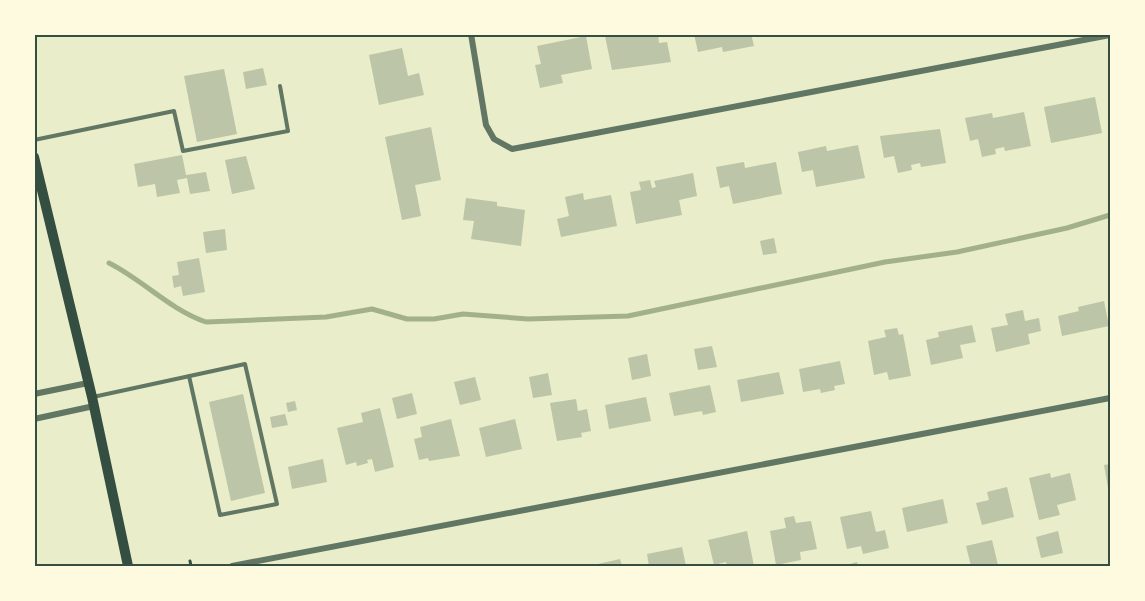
<svg xmlns="http://www.w3.org/2000/svg" width="1145" height="601" viewBox="0 0 1145 601" font-family="Jost,sans-serif">
<rect width="100%" height="100%" fill="#e9edc9"/>
<g fill="none" stroke-linecap="round" stroke-linejoin="round">
<!-- stream -->
<path stroke="#a3b18a" stroke-width="5" d="M 109,263 C 143,280 169,309 206,322 L 326,317 L 372,309 L 407,319 L 434,319 L 463,314 L 528,319 L 628,316 L 885,262 L 957,252 L 1067,228 L 1110,215"/>
</g>
<!-- building -->
<g fill="#bcc5a7">
<path d="M 612,34 L 658,34 L 659,43 L 667,42 L 671,62 L 612,70 L 605,36 Z"/>
<path d="M 694,34 L 751,34 L 754,46 L 723,52 L 722,47 L 698,52 Z"/>
<path d="M 586,36 L 592,69 L 561,75 L 563,83 L 540,88 L 535,65 L 541,64 L 537,46 Z"/>
<path d="M 402,48 L 408,76 L 419,73 L 424,95 L 379,105 L 369,55 Z"/>
<path d="M 263,68 L 267,85 L 246,89 L 243,72 Z"/>
<path d="M 224,69 L 237,134 L 197,142 L 184,76 Z"/>
<path d="M 1095,97 L 1102,133 L 1051,143 L 1044,107 Z"/>
<path d="M 1024,112 L 1031,146 L 1005,151 L 1004,147 L 995,149 L 996,154 L 982,157 L 978,139 L 970,141 L 965,118 L 992,113 L 993,118 Z"/>
<path d="M 431,127 L 441,180 L 415,185 L 421,216 L 402,220 L 385,137 Z"/>
<path d="M 940,129 L 946,163 L 921,167 L 920,163 L 911,165 L 912,170 L 898,173 L 894,156 L 884,158 L 880,136 Z"/>
<path d="M 858,145 L 865,178 L 816,187 L 813,170 L 802,172 L 798,152 L 826,146 L 827,151 Z"/>
<path d="M 182,155 L 186,175 L 206,172 L 210,191 L 190,194 L 187,178 L 177,180 L 180,193 L 157,197 L 155,184 L 138,187 L 134,164 Z"/>
<path d="M 246,156 L 255,189 L 232,194 L 225,160 Z"/>
<path d="M 744,162 L 745,168 L 776,162 L 782,194 L 733,204 L 729,186 L 720,188 L 716,167 Z"/>
<path d="M 693,173 L 697,196 L 679,200 L 682,215 L 636,224 L 630,192 L 641,190 L 639,182 L 650,180 L 652,188 L 656,187 L 654,181 Z"/>
<path d="M 583,193 L 584,200 L 611,195 L 617,226 L 561,237 L 557,219 L 569,216 L 565,197 Z"/>
<path d="M 466,198 L 497,202 L 497,206 L 525,210 L 521,246 L 471,239 L 474,221 L 463,220 Z"/>
<path d="M 225,229 L 227,250 L 206,253 L 203,232 Z"/>
<path d="M 774,238 L 777,253 L 763,255 L 760,241 Z"/>
<path d="M 199,258 L 205,292 L 183,296 L 181,286 L 174,288 L 172,276 L 179,275 L 177,262 Z"/>
<path d="M 1104,301 L 1109,326 L 1062,336 L 1058,316 L 1079,311 L 1078,307 Z"/>
<path d="M 1023,310 L 1025,321 L 1039,318 L 1041,331 L 1028,334 L 1030,344 L 996,352 L 991,328 L 1008,325 L 1005,314 Z"/>
<path d="M 972,325 L 976,342 L 960,345 L 963,358 L 931,365 L 926,340 L 939,337 L 938,332 Z"/>
<path d="M 897,328 L 899,335 L 903,334 L 911,376 L 889,380 L 887,372 L 874,375 L 868,341 L 886,337 L 884,330 Z"/>
<path d="M 712,346 L 717,367 L 698,370 L 694,349 Z"/>
<path d="M 647,354 L 651,376 L 632,380 L 628,358 Z"/>
<path d="M 840,361 L 845,384 L 834,386 L 835,390 L 821,393 L 820,389 L 803,392 L 799,369 Z"/>
<path d="M 779,372 L 784,394 L 741,402 L 737,380 Z"/>
<path d="M 548,373 L 552,395 L 533,398 L 529,377 Z"/>
<path d="M 475,377 L 481,400 L 460,405 L 454,382 Z"/>
<path d="M 710,385 L 716,412 L 703,415 L 702,411 L 674,416 L 669,393 Z"/>
<path d="M 412,393 L 417,414 L 397,419 L 392,398 Z"/>
<path d="M 243,394 L 265,493 L 231,501 L 209,402 Z"/>
<path d="M 646,397 L 651,421 L 609,429 L 605,405 Z"/>
<path d="M 576,399 L 578,411 L 587,409 L 591,431 L 581,433 L 582,437 L 557,441 L 550,403 Z"/>
<path d="M 295,401 L 297,410 L 288,412 L 286,403 Z"/>
<path d="M 380,408 L 394,467 L 375,472 L 372,459 L 367,460 L 368,463 L 357,466 L 356,462 L 346,465 L 337,428 L 363,422 L 361,413 Z"/>
<path d="M 285,414 L 288,425 L 272,428 L 270,417 Z"/>
<path d="M 451,419 L 460,456 L 429,461 L 428,458 L 419,460 L 414,439 L 422,437 L 420,427 Z"/>
<path d="M 515,419 L 522,449 L 486,457 L 479,428 Z"/>
<path d="M 323,459 L 327,482 L 292,489 L 288,467 Z"/>
<path d="M 1110,464 L 1110,488 L 1108,488 L 1104,465 Z"/>
<path d="M 1050,473 L 1051,478 L 1070,473 L 1076,500 L 1057,505 L 1060,515 L 1039,520 L 1029,478 Z"/>
<path d="M 1007,487 L 1014,517 L 982,525 L 976,503 L 989,500 L 987,492 Z"/>
<path d="M 943,499 L 948,523 L 907,532 L 902,508 Z"/>
<path d="M 871,511 L 876,532 L 885,530 L 889,548 L 863,554 L 861,546 L 847,549 L 840,517 Z"/>
<path d="M 794,516 L 796,523 L 811,521 L 817,549 L 800,552 L 801,560 L 776,565 L 770,531 L 786,528 L 784,518 Z"/>
<path d="M 747,531 L 754,566 L 727,566 L 726,562 L 714,565 L 708,540 Z"/>
<path d="M 1058,531 L 1063,553 L 1041,558 L 1036,537 Z"/>
<path d="M 992,540 L 998,565 L 971,566 L 966,546 Z"/>
<path d="M 682,547 L 686,566 L 649,566 L 647,554 Z"/>
<path d="M 620,559 L 622,566 L 589,566 Z"/>
<path d="M 857,562 L 858,566 L 843,566 Z"/>
</g>
<g fill="none" stroke-linecap="round" stroke-linejoin="round">
<!-- path -->
<path stroke="#344e41" stroke-width="3" d="M 190,561 L 191,566"/>
<!-- service -->
<g stroke="#617663" stroke-width="4">
<path d="M 34,140 L 174,111 L 183,151 L 288,131 L 280,86"/>
<path d="M 93,397 L 245,364 L 277,504 L 220,515 L 189,376"/>
</g>
<!-- minor -->
<g stroke="#617663" stroke-width="6">
<path d="M 471,34 L 486,125 L 494,139 L 512,149 L 1110,35"/>
<path d="M 34,394 L 88,383"/>
<path d="M 34,419 L 94,406"/>
<path d="M 232,566 L 1110,398"/>
</g>
<!-- secondary -->
<path stroke="#344e41" stroke-width="10" d="M 34,157 L 92,397 L 128,566"/>
</g>
<!-- border -->
<rect width="1145" height="601" fill="none" stroke="#fefae0" stroke-width="72"/>
<rect x="36" y="36" width="1073" height="529" fill="none" stroke="#344e41" stroke-width="2"/>
</svg>
